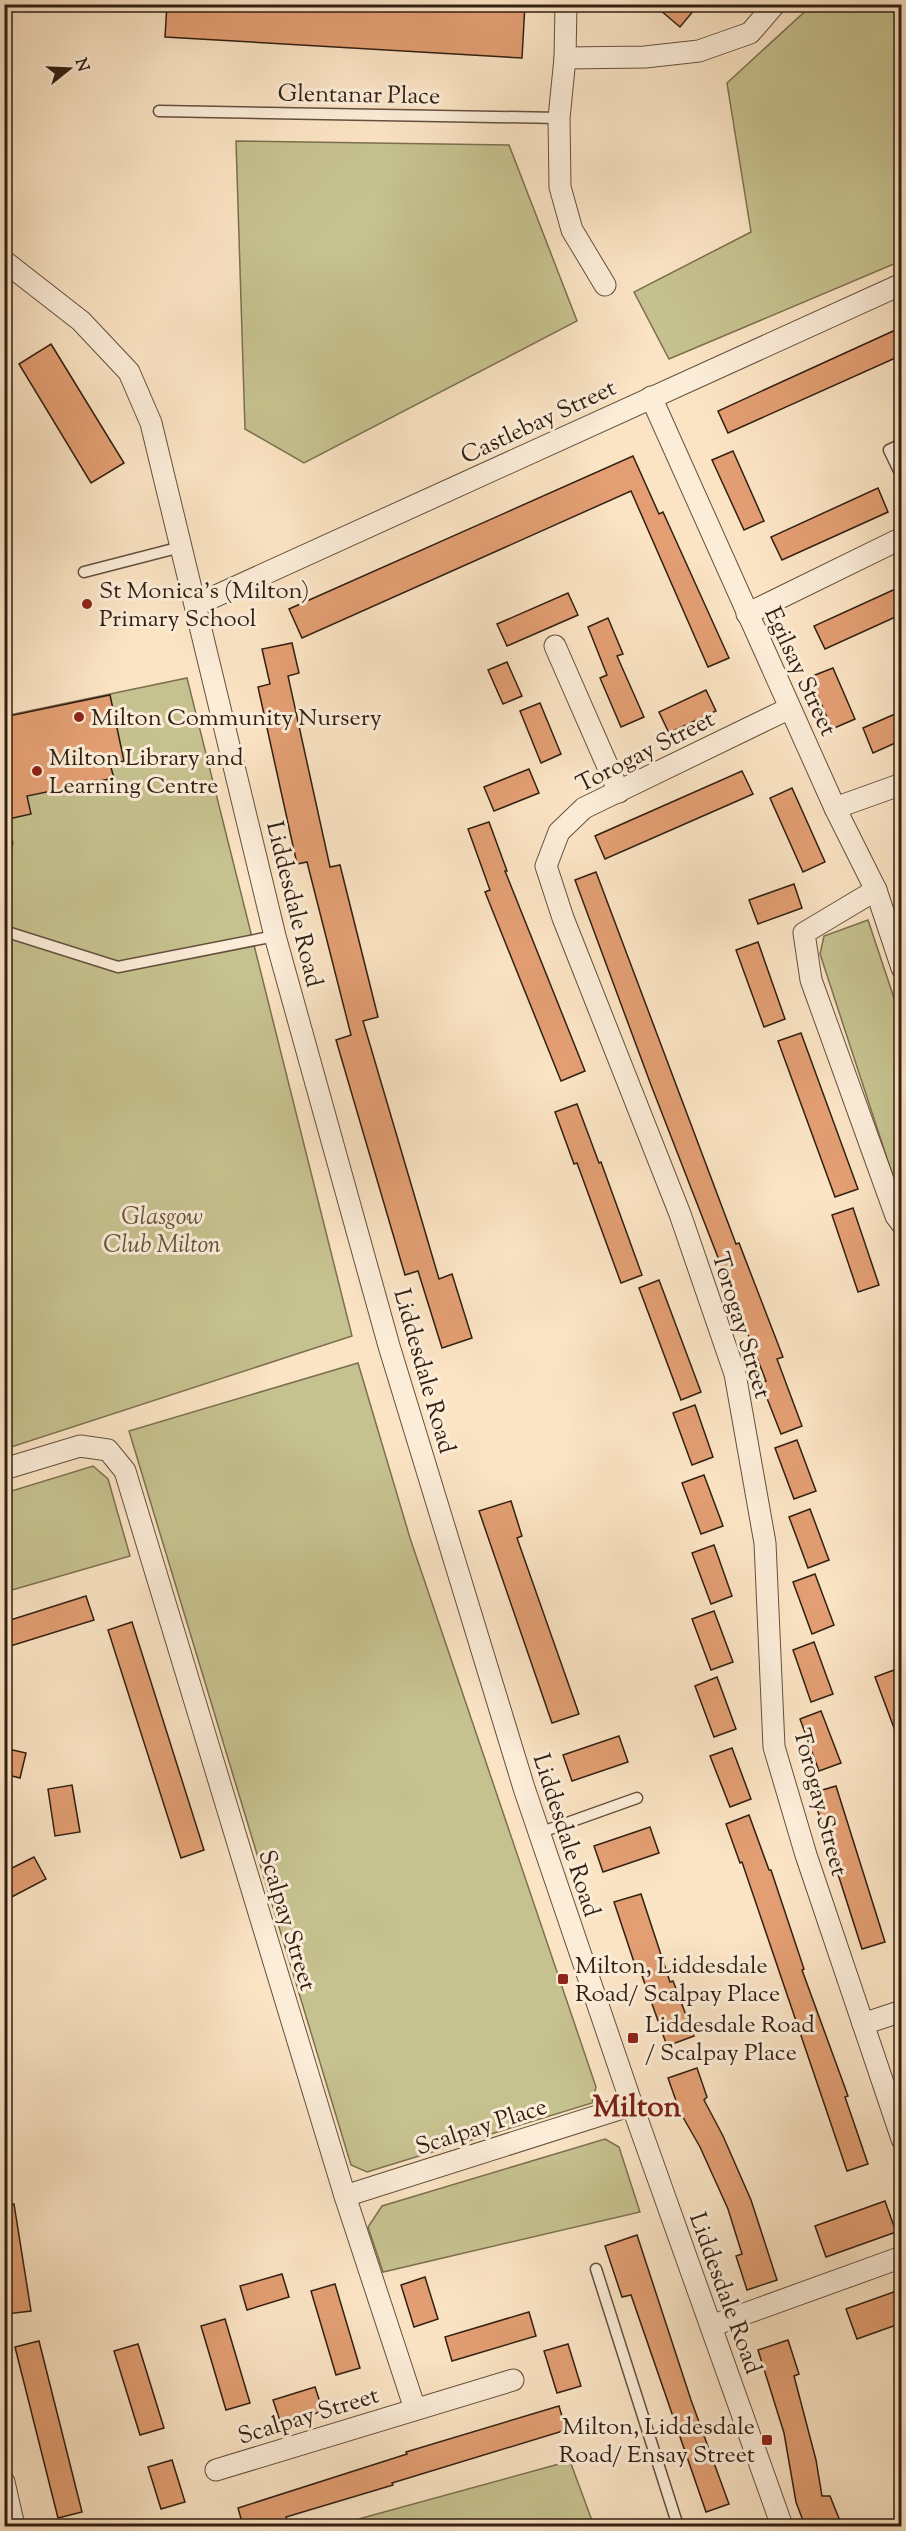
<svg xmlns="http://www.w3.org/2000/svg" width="906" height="2531" viewBox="0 0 906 2531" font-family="'Sorts Mill Goudy',serif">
<rect width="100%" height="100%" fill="#fbe4c4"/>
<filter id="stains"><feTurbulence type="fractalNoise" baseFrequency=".00333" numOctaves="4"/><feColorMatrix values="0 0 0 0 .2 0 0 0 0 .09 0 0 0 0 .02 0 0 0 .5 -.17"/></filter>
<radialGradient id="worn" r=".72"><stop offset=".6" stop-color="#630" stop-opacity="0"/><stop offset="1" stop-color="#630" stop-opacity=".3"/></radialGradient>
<!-- green -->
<g fill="#c6c28f" stroke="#7c7050" stroke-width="1.5">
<path d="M 812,5 L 901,5 L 901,261 L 669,359 L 634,292 L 751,232 L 727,83 Z"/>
<path d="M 236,141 L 509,145 L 577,321 L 304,463 L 245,429 Z"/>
<path d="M 187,678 L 352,1336 L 5,1449 L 4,716 Z"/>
<path d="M 868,920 L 901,1019 L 901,1201 L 820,954 L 824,936 Z"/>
<path d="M 358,1363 L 410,1538 L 596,2087 L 592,2103 L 367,2172 L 351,2165 L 129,1431 Z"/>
<path d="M 93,1466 L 108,1479 L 130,1556 L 5,1592 L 5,1493 Z"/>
<path d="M 605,2139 L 619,2147 L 640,2212 L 383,2272 L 368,2227 L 382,2206 Z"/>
<path d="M 570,2461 L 594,2526 L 333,2526 Z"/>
</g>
<!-- building -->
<g fill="#e39f73" stroke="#321f12" stroke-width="1.5">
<path d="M 167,4 L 525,4 L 522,58 L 165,37 Z"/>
<path d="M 653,4 L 699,4 L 680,27 Z"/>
<path d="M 902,327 L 902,355 L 728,433 L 718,411 Z"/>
<path d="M 51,344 L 124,463 L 91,483 L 19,364 Z"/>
<path d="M 733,451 L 764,521 L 744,530 L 712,460 Z"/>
<path d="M 633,456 L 659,514 L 663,512 L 729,658 L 708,667 L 631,491 L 302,638 L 289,609 Z"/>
<path d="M 878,488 L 888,512 L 782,560 L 771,537 Z"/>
<path d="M 902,586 L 902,614 L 825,649 L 814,626 Z"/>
<path d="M 568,593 L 578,615 L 507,646 L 497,624 Z"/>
<path d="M 608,618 L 623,654 L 617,656 L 644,717 L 621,727 L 600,678 L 607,675 L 588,627 Z"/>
<path d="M 292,643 L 299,673 L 288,676 L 330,867 L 340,865 L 378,1017 L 363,1021 L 439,1279 L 452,1274 L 472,1338 L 442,1348 L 418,1271 L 405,1275 L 336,1040 L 351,1035 L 307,862 L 297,864 L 258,687 L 270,684 L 262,649 Z"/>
<path d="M 507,662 L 522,696 L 503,704 L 488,670 Z"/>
<path d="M 833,668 L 855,719 L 832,729 L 810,677 Z"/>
<path d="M 706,690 L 716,711 L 669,733 L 659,712 Z"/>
<path d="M 110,695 L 124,761 L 110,764 L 114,778 L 27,796 L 31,814 L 4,820 L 4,717 Z"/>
<path d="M 540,703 L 561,754 L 541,763 L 520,711 Z"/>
<path d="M 902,711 L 902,740 L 873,753 L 863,728 Z"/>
<path d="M 529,769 L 539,793 L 494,811 L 484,787 Z"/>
<path d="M 742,771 L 753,794 L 605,859 L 595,836 Z"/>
<path d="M 792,788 L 825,862 L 803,872 L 770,798 Z"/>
<path d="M 489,822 L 507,871 L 505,871 L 585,1071 L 561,1081 L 485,892 L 490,890 L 468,829 Z"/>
<path d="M 596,872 L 736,1244 L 739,1243 L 783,1357 L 777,1359 L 802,1426 L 781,1434 L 761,1383 L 766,1381 L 651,1085 L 575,880 Z"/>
<path d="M 794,884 L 802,908 L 758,924 L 749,900 Z"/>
<path d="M 758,942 L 785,1019 L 764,1027 L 736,950 Z"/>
<path d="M 801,1033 L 858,1189 L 835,1197 L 778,1041 Z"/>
<path d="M 577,1104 L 599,1163 L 601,1162 L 642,1275 L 621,1283 L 577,1163 L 574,1164 L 555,1112 Z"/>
<path d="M 853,1208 L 879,1285 L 858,1292 L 832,1215 Z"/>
<path d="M 659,1280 L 701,1392 L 681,1400 L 639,1288 Z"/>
<path d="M 695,1405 L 713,1457 L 692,1465 L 673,1413 Z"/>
<path d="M 797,1440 L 816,1491 L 794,1499 L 775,1448 Z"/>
<path d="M 704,1475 L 723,1526 L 701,1534 L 682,1483 Z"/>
<path d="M 511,1501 L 522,1536 L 517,1538 L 579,1714 L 552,1723 L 479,1511 Z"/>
<path d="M 810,1509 L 829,1560 L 808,1568 L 789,1517 Z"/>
<path d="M 714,1545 L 732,1596 L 711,1604 L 692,1553 Z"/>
<path d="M 815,1574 L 834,1625 L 812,1634 L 793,1582 Z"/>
<path d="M 86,1596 L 94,1620 L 4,1648 L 4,1622 Z"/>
<path d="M 714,1611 L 733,1662 L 711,1670 L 692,1619 Z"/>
<path d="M 132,1622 L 204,1850 L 181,1858 L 108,1630 Z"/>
<path d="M 814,1642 L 833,1694 L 811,1702 L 793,1650 Z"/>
<path d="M 902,1667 L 902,1744 L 900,1744 L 875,1677 Z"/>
<path d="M 717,1677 L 736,1729 L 714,1737 L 695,1686 Z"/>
<path d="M 821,1711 L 841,1763 L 819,1771 L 800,1719 Z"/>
<path d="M 619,1736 L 628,1762 L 572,1781 L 563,1755 Z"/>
<path d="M 4,1748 L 26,1753 L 20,1778 L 4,1774 Z"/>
<path d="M 732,1748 L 751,1799 L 730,1807 L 710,1756 Z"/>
<path d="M 72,1785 L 80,1832 L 55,1836 L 48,1789 Z"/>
<path d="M 836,1786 L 885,1942 L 862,1949 L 812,1793 Z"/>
<path d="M 749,1815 L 769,1870 L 771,1870 L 804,1969 L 802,1970 L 848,2096 L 845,2097 L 868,2164 L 847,2171 L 742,1862 L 740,1863 L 726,1824 Z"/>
<path d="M 650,1827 L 659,1853 L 603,1872 L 594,1846 Z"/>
<path d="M 34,1857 L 46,1879 L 4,1901 L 4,1872 Z"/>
<path d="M 641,1894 L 670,1982 L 673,1981 L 694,2036 L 667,2046 L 641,1973 L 638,1974 L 614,1902 Z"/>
<path d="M 697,2068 L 707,2097 L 704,2100 L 723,2136 L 751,2200 L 777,2280 L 747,2290 L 736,2256 L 742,2254 L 728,2209 L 700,2147 L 680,2112 L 668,2078 Z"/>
<path d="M 885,2201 L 896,2232 L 826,2257 L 815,2226 Z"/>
<path d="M 14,2204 L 31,2311 L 6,2314 L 4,2205 Z"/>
<path d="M 637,2235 L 691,2400 L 729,2504 L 706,2512 L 631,2295 L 622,2297 L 605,2246 Z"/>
<path d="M 282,2274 L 289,2297 L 247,2310 L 240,2286 Z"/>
<path d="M 425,2277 L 438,2319 L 414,2327 L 401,2285 Z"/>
<path d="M 335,2284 L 360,2368 L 336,2375 L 311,2291 Z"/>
<path d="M 902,2289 L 902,2323 L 857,2339 L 846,2309 Z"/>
<path d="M 529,2312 L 536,2336 L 452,2361 L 445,2337 Z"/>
<path d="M 225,2319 L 250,2403 L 226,2410 L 201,2326 Z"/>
<path d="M 788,2340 L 799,2374 L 794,2376 L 816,2460 L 822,2496 L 830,2496 L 842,2526 L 805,2526 L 796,2502 L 784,2433 L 758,2350 Z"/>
<path d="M 39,2341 L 82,2512 L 58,2518 L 15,2347 Z"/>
<path d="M 138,2344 L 164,2428 L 140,2435 L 114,2351 Z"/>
<path d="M 568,2344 L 581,2386 L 557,2393 L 544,2351 Z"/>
<path d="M 315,2387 L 323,2411 L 281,2424 L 273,2400 Z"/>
<path d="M 559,2406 L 566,2430 L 392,2483 L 393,2485 L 286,2517 L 287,2520 L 265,2526 L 243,2526 L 238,2508 L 407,2454 L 406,2452 Z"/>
<path d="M 172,2460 L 185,2502 L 161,2509 L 148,2467 Z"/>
</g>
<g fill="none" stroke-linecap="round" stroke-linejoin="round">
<defs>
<g id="service">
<path d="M 159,111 L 559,118"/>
<path d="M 902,444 L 889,450 L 902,477"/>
<path d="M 84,572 L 181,547"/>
<path d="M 4,843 L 7,843"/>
<path d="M 4,931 L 118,967 L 275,936"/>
<path d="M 539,1833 L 637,1798"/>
<path d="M 596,2269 L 678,2526"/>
</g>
<g id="minor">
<path d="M 566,4 L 565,58 L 559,118 L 560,187 L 572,230 L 605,285"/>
<path d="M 565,58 L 645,57 L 699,51 L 750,33 L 775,4"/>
<path d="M 4,261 L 81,321 L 129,372 L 151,423 L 275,936 L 389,1346 L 524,1788 L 632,2105 L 782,2526"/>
<path d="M 651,397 L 835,808 L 876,890 L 902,968"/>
<path d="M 196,605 L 902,284"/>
<path d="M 747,614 L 902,538"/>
<path d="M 555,646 L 619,792"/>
<path d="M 790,708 L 584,808 L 559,832 L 546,866 L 563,918 L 680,1214 L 735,1374 L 765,1543 L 774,1747 L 806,1855 L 902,2139"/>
<path d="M 835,808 L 902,784"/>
<path d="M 876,890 L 804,933 L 811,980 L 896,1216 L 902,1224"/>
<path d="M 4,1469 L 80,1446 L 108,1450 L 125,1471 L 345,2196 L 415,2409"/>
<path d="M 863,2024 L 902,2011"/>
<path d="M 345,2196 L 632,2105"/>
<path d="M 711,2326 L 902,2257"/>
<path d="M 216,2470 L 513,2380"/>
<path d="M 4,2482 L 14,2526"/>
</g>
</defs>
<!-- service casing -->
<use href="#service" stroke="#64503e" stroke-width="13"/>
<!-- minor casing -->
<use href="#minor" stroke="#64503e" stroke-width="23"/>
<!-- service -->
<use href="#service" stroke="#fcedd9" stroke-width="10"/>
<!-- minor -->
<use href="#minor" stroke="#fcedd9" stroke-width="21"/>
</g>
<!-- markers -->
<g fill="#8f2418" stroke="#fcedd9" stroke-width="2">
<circle cx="87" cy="604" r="6"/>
<circle cx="79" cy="717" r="6"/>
<circle cx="37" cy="771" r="6"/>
<rect x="557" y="1973" width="12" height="12" rx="3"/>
<rect x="627" y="2032" width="12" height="12" rx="3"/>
<rect x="761" y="2434" width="12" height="12" rx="3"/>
</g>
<g text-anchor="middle" stroke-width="6" stroke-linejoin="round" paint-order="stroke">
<!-- street labels -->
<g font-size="24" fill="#321f12" stroke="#fcedd9">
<text transform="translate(359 94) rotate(1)" y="8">Glentanar Place</text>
<text transform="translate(538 421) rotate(-25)" y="8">Castlebay Street</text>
<text transform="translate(801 671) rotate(65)" y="8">Egilsay Street</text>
<text transform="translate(645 751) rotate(-27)" y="8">Torogay Street</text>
<text transform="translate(295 904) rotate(76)" y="8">Liddesdale Road</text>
<text transform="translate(742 1325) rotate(73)" y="8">Torogay Street</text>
<text transform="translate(425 1371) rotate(74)" y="8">Liddesdale Road</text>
<text transform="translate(821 1802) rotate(75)" y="8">Torogay Street</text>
<text transform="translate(567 1835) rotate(72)" y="8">Liddesdale Road</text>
<text transform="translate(288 1920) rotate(73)" y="8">Scalpay Street</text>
<text transform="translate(481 2126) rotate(-18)" y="8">Scalpay Place</text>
<text transform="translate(726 2293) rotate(70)" y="8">Liddesdale Road</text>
<text transform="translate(308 2415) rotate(-17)" y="8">Scalpay Street</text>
</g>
<!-- poi labels -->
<g font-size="24" fill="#321f12" stroke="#fcedd9" text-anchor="start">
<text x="99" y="598">St Monica's (Milton)<tspan x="99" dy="28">Primary School</tspan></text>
<text x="91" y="725">Milton Community Nursery</text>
<text x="49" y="765">Milton Library and<tspan x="49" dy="28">Learning Centre</tspan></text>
<text x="575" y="1973">Milton, Liddesdale<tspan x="575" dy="28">Road/ Scalpay Place</tspan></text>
<text x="645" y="2032">Liddesdale Road<tspan x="645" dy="28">/ Scalpay Place</tspan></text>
<text x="755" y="2434" text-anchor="end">Milton, Liddesdale<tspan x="755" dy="28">Road/ Ensay Street</tspan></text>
</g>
<!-- park labels -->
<g font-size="24" font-style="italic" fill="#5e5038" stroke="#fcedd9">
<text x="162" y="1224">Glasgow<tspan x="162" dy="28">Club Milton</tspan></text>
</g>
<!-- district labels -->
<g font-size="30" font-weight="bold" fill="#7a1f14" stroke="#fcedd9">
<text x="637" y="2116">Milton</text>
</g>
</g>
<!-- margin -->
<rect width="906" height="2531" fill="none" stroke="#fbe4c4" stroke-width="24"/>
<rect x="6" y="6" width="894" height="2519" fill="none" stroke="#321f12" stroke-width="3"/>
<rect x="12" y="12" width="882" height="2507" fill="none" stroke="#321f12" stroke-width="1.5"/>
<!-- north arrow -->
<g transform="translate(69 69) rotate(72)" stroke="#fcedd9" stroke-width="4.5" paint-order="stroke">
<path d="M0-4.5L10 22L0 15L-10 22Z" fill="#321f12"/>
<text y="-9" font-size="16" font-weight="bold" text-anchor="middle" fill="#321f12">N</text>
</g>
<rect width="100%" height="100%" filter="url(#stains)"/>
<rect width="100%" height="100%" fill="url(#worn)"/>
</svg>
